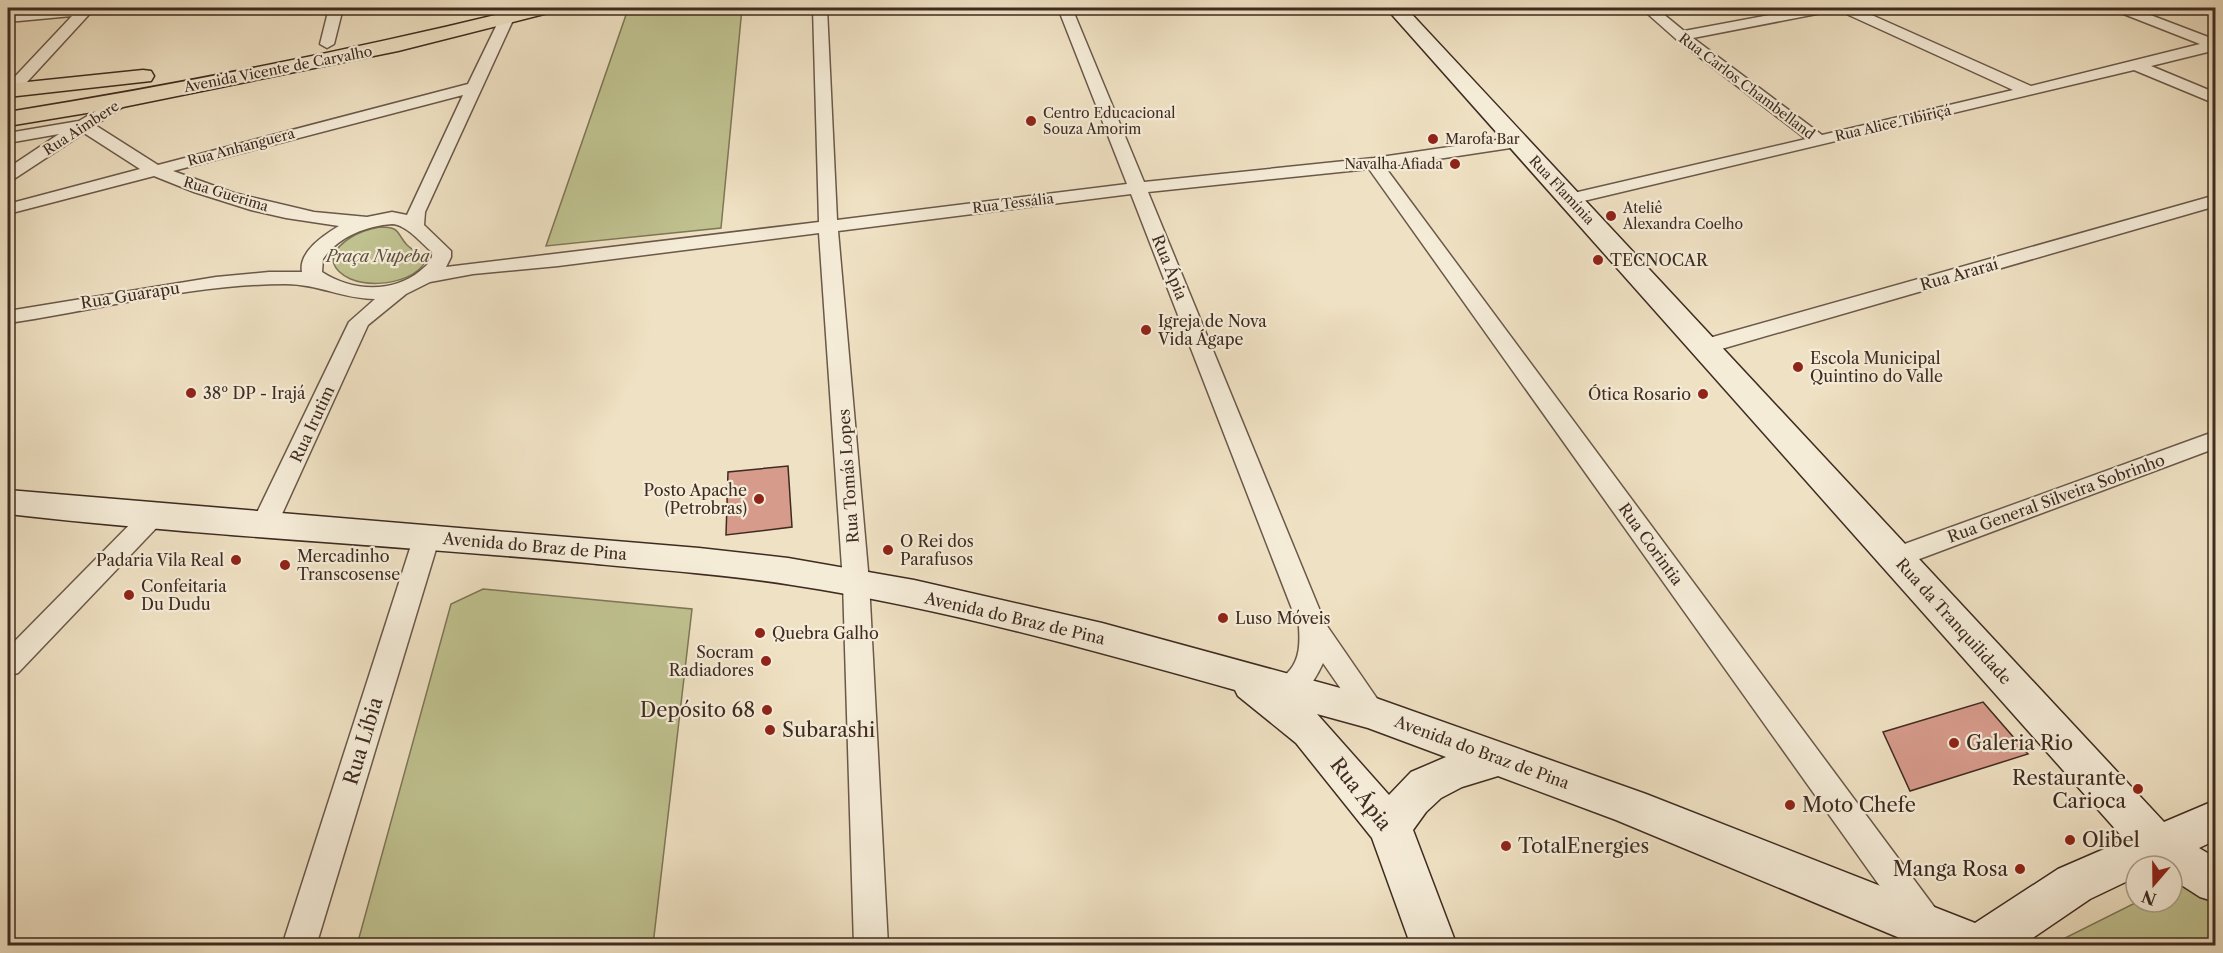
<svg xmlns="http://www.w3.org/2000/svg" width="2223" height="953" viewBox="0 0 2223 953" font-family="'Libre Caslon Text',serif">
<rect width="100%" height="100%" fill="#efe1c3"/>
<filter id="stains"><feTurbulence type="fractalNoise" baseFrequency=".00333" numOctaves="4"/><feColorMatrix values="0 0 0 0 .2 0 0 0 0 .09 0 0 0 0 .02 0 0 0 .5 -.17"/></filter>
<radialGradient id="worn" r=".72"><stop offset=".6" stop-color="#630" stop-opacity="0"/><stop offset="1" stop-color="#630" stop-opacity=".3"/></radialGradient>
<!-- green -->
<g fill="#bfc18f" stroke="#7e7658" stroke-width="1.5">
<path d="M 620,8 L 742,8 L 721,228 L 546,246 L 627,12 Z"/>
<path d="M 380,227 C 401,227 396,233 407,245 C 412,250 419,253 424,257 L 425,262 C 411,288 344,293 333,262 C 334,241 362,230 380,227 Z"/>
<path d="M 483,589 L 692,609 L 653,945 L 357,945 L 451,604 Z"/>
<path d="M 2180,880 L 2215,897 L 2215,945 L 2068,946 L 2059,941 L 2137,902 L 2172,902 L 2172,884 Z"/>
</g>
<!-- building -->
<g fill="#d79b8c" stroke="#3e2b21" stroke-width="1.5">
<path d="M 788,466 L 792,527 L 726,535 L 728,472 Z"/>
<path d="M 1983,702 L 2028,754 L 1910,791 L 1883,732 Z"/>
</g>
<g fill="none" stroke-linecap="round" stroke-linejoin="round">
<defs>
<g id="street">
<path d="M 77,8 L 95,8 L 16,94 L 8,95 L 8,84 L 72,16 L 8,22 L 8,14 Z"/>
<path d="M 329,8 L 343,8 L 334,44 L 327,48 L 320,44 Z"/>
<path d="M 813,8 L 827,8 L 837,220 L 1127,184 L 1058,8 L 1072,8 L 1144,182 L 1374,158 L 1517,137 L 1523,138 L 1525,142 L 1523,146 L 1517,147 L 1385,167 L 1938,912 L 1943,923 L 1938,934 L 1926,939 L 1914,934 L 1369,169 L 1148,192 L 1325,623 L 1387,713 L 1383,721 L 1373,725 L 1363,721 L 1323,663 C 1314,682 1301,705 1278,697 L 1274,689 C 1278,681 1284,677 1290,670 C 1300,658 1300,642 1299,627 L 1131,194 L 838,231 L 869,582 L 888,946 L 854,946 L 843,582 L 819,233 L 558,266 L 473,274 L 430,282 L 406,294 L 368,325 L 277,525 L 273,531 L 264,534 L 255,531 L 251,525 L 349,322 L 375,299 C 343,299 319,284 285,284 C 192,284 99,310 8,323 L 8,311 L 216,277 L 269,272 L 302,272 C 298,252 324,235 339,226 L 286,218 L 251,210 L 194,192 L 154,176 L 8,214 L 8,204 L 140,169 L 84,133 L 14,179 L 8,180 L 8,168 L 59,134 L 8,143 L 8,133 L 79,121 L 123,95 L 131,100 L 129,103 L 95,125 L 158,165 L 468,84 L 500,18 L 507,14 L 514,18 L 425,212 L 424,225 L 451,251 L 451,257 L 446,267 L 819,222 ZM 463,95 L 407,215 L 392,212 L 367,217 L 314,212 L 234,193 L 173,171 ZM 392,224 C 407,225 420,242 432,252 C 433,261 427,265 420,271 C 392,294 351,291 322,272 L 323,259 C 338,237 366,226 392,224 Z"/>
<path d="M 1641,8 L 1656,8 L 1684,31 L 1807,8 L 1834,8 L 1832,11 L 1827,12 L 1693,38 L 1822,135 L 2013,90 L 1840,11 L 1838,8 L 1856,8 L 2031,86 L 2200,44 L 2116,11 L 2114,8 L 2132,8 L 2216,40 L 2216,50 L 2151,66 L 2216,93 L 2216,104 L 2134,70 L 1571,204 L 1565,203 L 1562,199 L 1565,195 L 1806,139 L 1676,39 Z"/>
<path d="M 2216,195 L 2216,206 L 1711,352 L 1703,353 L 1695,352 L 1692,347 L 1695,342 Z"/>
<path d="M 2216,431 L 2216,448 L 1906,564 L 1897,566 L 1888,564 L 1884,557 L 1888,550 Z"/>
<path d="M 153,507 L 162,510 L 165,516 L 162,522 L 18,673 L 8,676 L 8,648 L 144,510 Z"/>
<path d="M 427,527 L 436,530 L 440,536 L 316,946 L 282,946 L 414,536 L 418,530 Z"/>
</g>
<path id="secondary" d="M 1386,8 L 1406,8 L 2164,822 L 2216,800 L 2216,840 L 2199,848 L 2216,858 L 2216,902 L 2200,897 L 2172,879 L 2172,866 L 2136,866 L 2136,877 L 2090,899 L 2021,946 L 1919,946 L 1616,820 L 1498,776 L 1462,787 L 1441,798 L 1426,812 L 1413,830 L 1457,946 L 1411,946 L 1372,838 L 1296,743 L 1238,696 L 1235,690 C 1089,649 942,608 792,585 C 724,574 655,570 587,563 C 394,545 200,536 8,514 L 8,490 L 699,548 L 788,558 L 914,580 L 1102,623 L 1373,697 L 1646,794 L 1975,923 L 2058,869 L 2125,840 ZM 1317,714 L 1368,728 L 1446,757 L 1411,772 L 1389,795 Z"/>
<g id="primary">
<path d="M 524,8 L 555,8 L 552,12 L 398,51 L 123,107 L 8,126 L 8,112 C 181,84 353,50 524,8 Z"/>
<path d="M 143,70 L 151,71 L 154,76 L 151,81 L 8,97 L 8,84 Z"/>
</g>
</defs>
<!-- street casing -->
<use href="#street" stroke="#6a584a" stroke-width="3"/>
<!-- secondary casing -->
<use href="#secondary" stroke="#3e2b21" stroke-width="3"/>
<!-- primary casing -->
<use href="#primary" stroke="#3e2b21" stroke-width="3"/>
<!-- street -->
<use href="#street" fill="#f5ecd8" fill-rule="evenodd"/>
<!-- secondary -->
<use href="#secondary" fill="#f5ecd8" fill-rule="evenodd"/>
<!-- primary -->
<use href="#primary" fill="#efe1c3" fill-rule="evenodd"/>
</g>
<!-- markers -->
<g fill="#8f2418" stroke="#f5ecd8" stroke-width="2">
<circle cx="1031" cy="121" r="6"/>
<circle cx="1433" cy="139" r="6"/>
<circle cx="1455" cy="164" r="6"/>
<circle cx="1611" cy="216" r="6"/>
<circle cx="1598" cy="260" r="6"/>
<circle cx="1146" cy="330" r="6"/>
<circle cx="1798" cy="367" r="6"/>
<circle cx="191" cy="393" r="6"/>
<circle cx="1703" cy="394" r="6"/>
<circle cx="759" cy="499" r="6"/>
<circle cx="888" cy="550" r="6"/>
<circle cx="236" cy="560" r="6"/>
<circle cx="285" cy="565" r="6"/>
<circle cx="129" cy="595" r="6"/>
<circle cx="1223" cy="618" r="6"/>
<circle cx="760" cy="633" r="6"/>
<circle cx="766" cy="661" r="6"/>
<circle cx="767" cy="710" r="6"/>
<circle cx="770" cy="730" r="6"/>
<circle cx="1954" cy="743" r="6"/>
<circle cx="2138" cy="789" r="6"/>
<circle cx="1790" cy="805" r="6"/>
<circle cx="2070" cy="840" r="6"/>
<circle cx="1506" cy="846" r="6"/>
<circle cx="2020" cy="869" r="6"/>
</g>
<g text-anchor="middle" stroke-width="4.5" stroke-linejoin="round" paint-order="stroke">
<!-- far-street labels -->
<g font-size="14" fill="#3e2b21" stroke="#f5ecd8">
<text transform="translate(278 69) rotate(-11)" y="5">Avenida Vicente de Carvalho</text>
<text transform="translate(1747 86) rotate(37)" y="5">Rua Carlos Chambelland</text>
<text transform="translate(1893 123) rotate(-13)" y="5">Rua Alice Tibiriçá</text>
<text transform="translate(81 128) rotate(-33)" y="5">Rua Aimbere</text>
<text transform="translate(241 147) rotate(-15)" y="5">Rua Anhanguera</text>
<text transform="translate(1562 190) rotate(47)" y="5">Rua Flamínia</text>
<text transform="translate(226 194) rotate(17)" y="5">Rua Guerima</text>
<text transform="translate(1013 203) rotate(-7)" y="5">Rua Tessália</text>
</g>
<!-- far-poi labels -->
<g font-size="14" fill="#3e2b21" stroke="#f5ecd8" text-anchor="start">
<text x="1043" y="118">Centro Educacional<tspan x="1043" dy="16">Souza Amorim</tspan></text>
<text x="1445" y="144">Marofa Bar</text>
<text x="1443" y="169" text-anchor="end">Navalha Afiada</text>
<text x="1623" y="213">Ateliê<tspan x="1623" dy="16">Alexandra Coelho</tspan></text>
</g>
<!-- park labels -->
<g font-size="16" font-style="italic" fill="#5e503c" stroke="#f5ecd8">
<text x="378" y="262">Praça Nupeba</text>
</g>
<!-- poi labels -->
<g font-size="16" fill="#3e2b21" stroke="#f5ecd8" text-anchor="start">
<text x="1610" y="266">TECNOCAR</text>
<text x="1158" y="327">Igreja de Nova<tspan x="1158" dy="18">Vida Ágape</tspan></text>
<text x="1810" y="364">Escola Municipal<tspan x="1810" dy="18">Quintino do Valle</tspan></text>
<text x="203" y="399">38º DP - Irajá</text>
<text x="1691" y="400" text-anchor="end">Ótica Rosario</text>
<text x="747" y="496" text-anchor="end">Posto Apache<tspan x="747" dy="18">(Petrobras)</tspan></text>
<text x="900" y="547">O Rei dos<tspan x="900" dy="18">Parafusos</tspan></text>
<text x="297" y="562">Mercadinho<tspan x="297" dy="18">Transcosense</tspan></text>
<text x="224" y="566" text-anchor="end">Padaria Vila Real</text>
<text x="141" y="592">Confeitaria<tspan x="141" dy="18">Du Dudu</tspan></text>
<text x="1235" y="624">Luso Móveis</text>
<text x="772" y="639">Quebra Galho</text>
<text x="754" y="658" text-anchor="end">Socram<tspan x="754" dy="18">Radiadores</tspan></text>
</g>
<!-- street labels -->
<g font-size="16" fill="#3e2b21" stroke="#f5ecd8">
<text transform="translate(1170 267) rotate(68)" y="6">Rua Ápia</text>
<text transform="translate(1959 274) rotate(-16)" y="6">Rua Araraí</text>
<text transform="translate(130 295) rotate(-9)" y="6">Rua Guarapu</text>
<text transform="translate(312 424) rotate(-65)" y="6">Rua Irutim</text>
<text transform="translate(848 476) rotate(-94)" y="6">Rua Tomás Lopes</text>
<text transform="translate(2056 498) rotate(-20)" y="6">Rua General Silveira Sobrinho</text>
<text transform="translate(1651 544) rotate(54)" y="6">Rua Corintia</text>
<text transform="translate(535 546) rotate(5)" y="6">Avenida do Braz de Pina</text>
<text transform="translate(1015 618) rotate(13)" y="6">Avenida do Braz de Pina</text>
<text transform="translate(1954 621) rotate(48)" y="6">Rua da Tranquilidade</text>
<text transform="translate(1482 752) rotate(20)" y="6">Avenida do Braz de Pina</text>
</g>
<!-- near-poi labels -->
<g font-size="20" fill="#3e2b21" stroke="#f5ecd8" text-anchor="start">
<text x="755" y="717" text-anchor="end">Depósito 68</text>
<text x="782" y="737">Subarashi</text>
<text x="1966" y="750">Galeria Rio</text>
<text x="2126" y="785" text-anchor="end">Restaurante<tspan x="2126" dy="23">Carioca</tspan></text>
<text x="1802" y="812">Moto Chefe</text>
<text x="2082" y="847">Olibel</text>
<text x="1518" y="853">TotalEnergies</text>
<text x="2008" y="876" text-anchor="end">Manga Rosa</text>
</g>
<!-- near-street labels -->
<g font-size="20" fill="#3e2b21" stroke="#f5ecd8">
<text transform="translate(363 741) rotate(-73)" y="7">Rua Líbia</text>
<text transform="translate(1361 794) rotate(52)" y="7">Rua Ápia</text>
</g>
</g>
<!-- margin -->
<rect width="2223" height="953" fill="none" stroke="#efe1c3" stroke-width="30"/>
<rect x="9" y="9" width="2205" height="935" fill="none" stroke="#3e2b21" stroke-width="3"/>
<rect x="15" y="15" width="2193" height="923" fill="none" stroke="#3e2b21" stroke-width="1.5"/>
<!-- north arrow -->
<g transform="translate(2154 884) rotate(200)"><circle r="28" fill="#f5ecd8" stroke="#ac9f8f" stroke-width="1.5"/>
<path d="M0-4.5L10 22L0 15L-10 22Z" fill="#8f2418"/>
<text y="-9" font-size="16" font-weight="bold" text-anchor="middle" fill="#3e2b21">N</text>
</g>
<rect width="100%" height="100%" filter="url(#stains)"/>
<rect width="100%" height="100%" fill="url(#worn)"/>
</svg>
